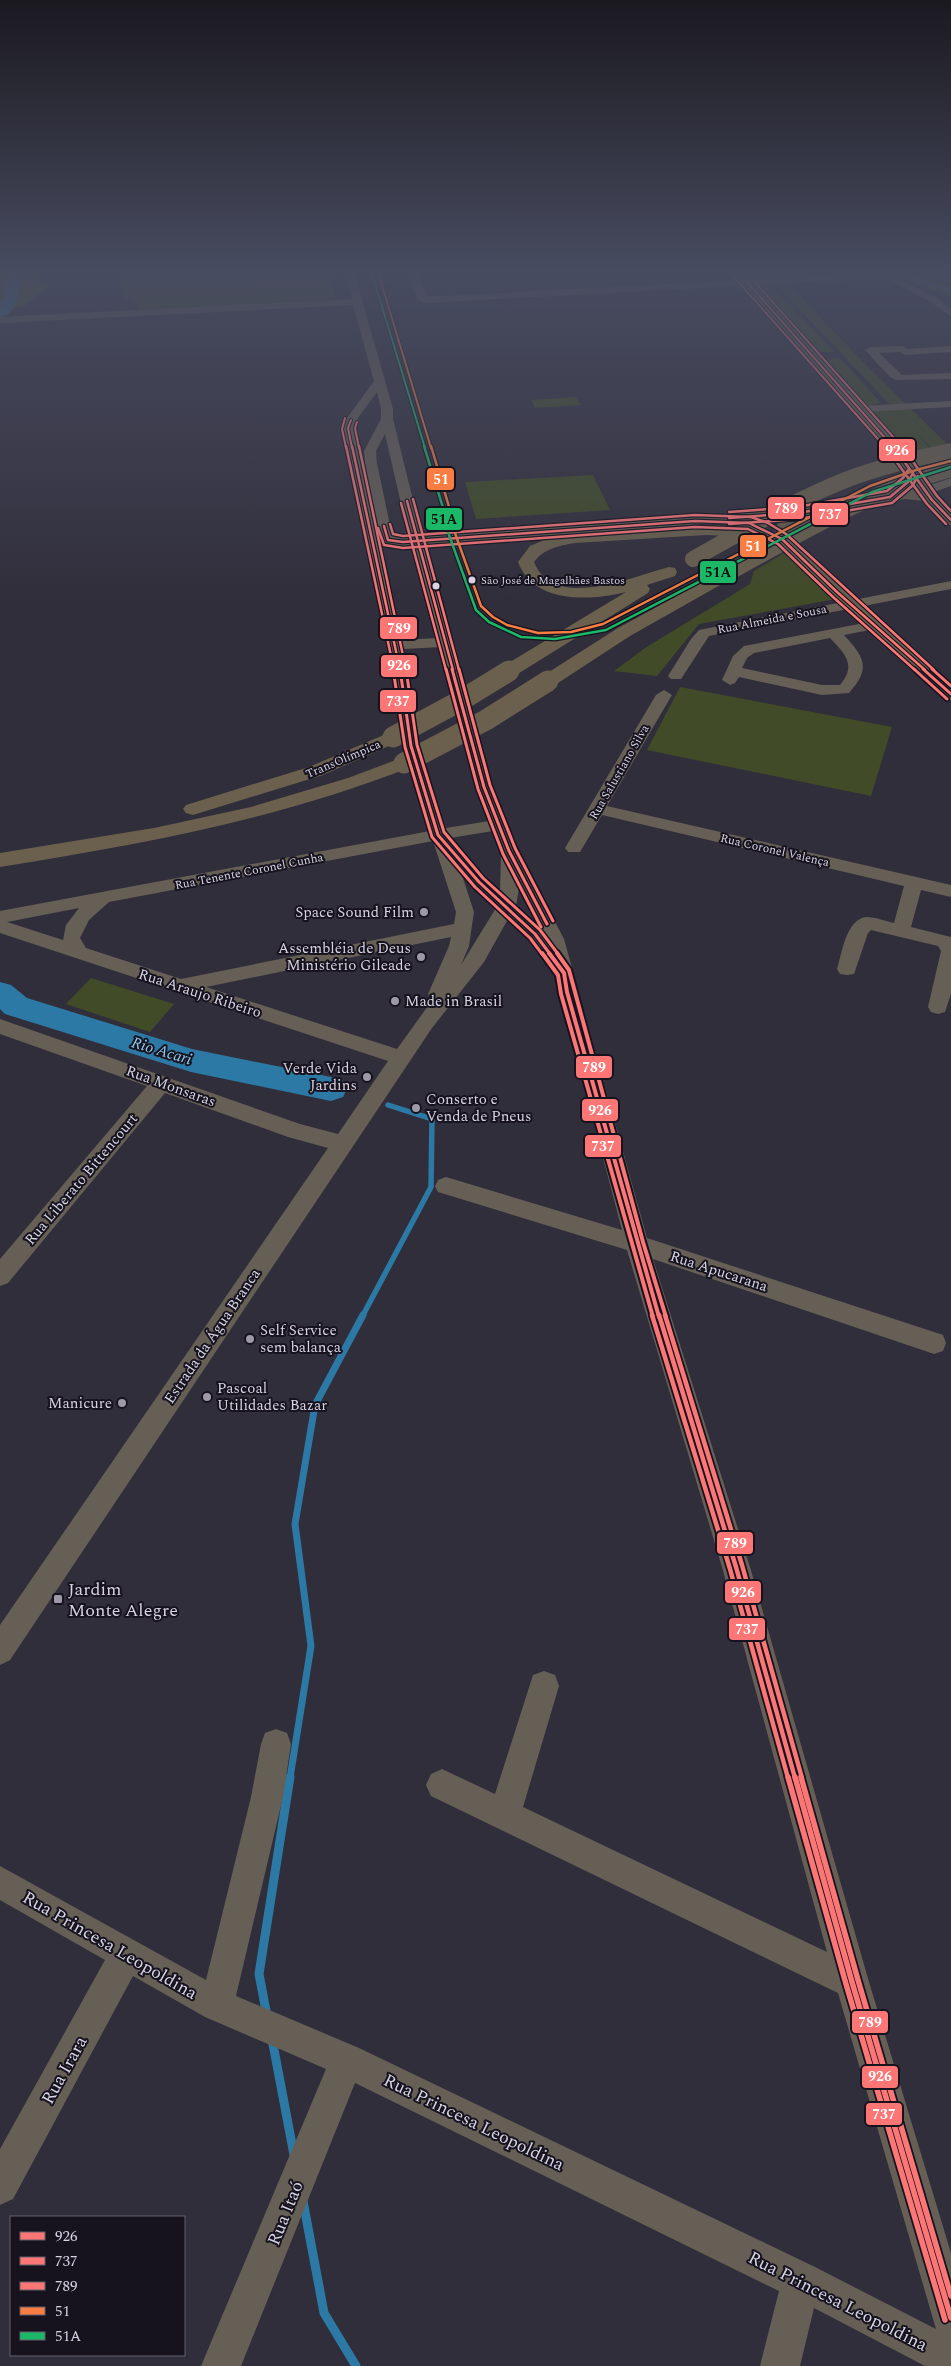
<svg xmlns="http://www.w3.org/2000/svg" width="951" height="2366" viewBox="0 0 951 2366" font-family="Spectral,serif">
<rect width="100%" height="100%" fill="#312e3b"/>
<!-- green -->
<g fill="#414b27">
<path d="M 121,272 L 329,272 L 335,297 L 325,300 L 140,310 L 136,302 L 124,297 L 121,285 Z"/>
<path d="M 747,272 L 777,272 L 866,365 L 951,448 L 936,453 L 915,431 L 934,453 L 914,457 L 872,410 L 892,407 L 767,275 L 750,276 Z"/>
<path d="M 909,272 L 951,272 L 951,285 Z"/>
<path d="M 770,284 L 835,352 L 820,352 L 759,286 Z"/>
<path d="M 840,358 L 881,403 L 868,406 L 826,359 Z"/>
<path d="M 576,397 L 581,405 L 535,408 L 531,400 Z"/>
<path d="M 593,475 L 610,510 L 476,519 L 465,482 Z"/>
<path d="M 784,553 L 836,599 L 699,624 L 657,676 L 614,671 L 645,648 L 750,584 L 754,571 Z"/>
<path d="M 680,687 L 892,727 L 871,796 L 647,750 Z"/>
<path d="M 91,978 L 174,1004 L 150,1032 L 66,1004 Z"/>
</g>
<!-- forest -->
<g fill="#54621b">
<path d="M 0,272 L 39,272 L 40,279 L 50,285 L 24,306 L 0,309 Z"/>
<path d="M 915,276 L 951,286 L 951,296 L 904,280 Z"/>
</g>
<g fill="none" stroke-linecap="round" stroke-linejoin="round">
<!-- stream-far3 -->
<path stroke="#2c79a5" stroke-width="2.5" d="M 914,279 L 951,290"/>
<!-- stream-far2 -->
<path stroke="#2c79a5" stroke-width="5.5" d="M 362,1317 L 431,1187 L 432,1119 L 388,1105"/>
<!-- stream-far1 -->
<path stroke="#2c79a5" stroke-width="7" d="M 290,1778 L 311,1646 L 295,1524 L 315,1405 L 363,1315"/>
<!-- stream -->
<g stroke="#2c79a5" stroke-width="9">
<path d="M 267,2016 L 259,1974 L 290,1777"/>
<path d="M 272,2039 L 294,2155"/>
<path d="M 303,2201 L 324,2313 L 356,2366"/>
</g>
<!-- river -->
<g fill="#2c79a5" fill-rule="evenodd">
<path d="M 6,272 L 20,272 C 19,289 20,313 0,318 L 0,303 L 4,299 Z"/>
<path d="M 0,982 L 11,985 L 27,998 L 192,1049 L 331,1077 L 343,1081 L 347,1089 L 343,1097 L 331,1101 L 191,1072 L 5,1014 L 0,1009 Z"/>
</g>
<!-- minor -->
<g fill="#665f56" fill-rule="evenodd">
<path d="M 344,272 L 354,272 L 393,409 L 393,419 L 427,556 L 454,642 L 492,787 L 518,851 L 564,939 L 647,1238 L 934,1332 L 943,1335 L 946,1343 L 943,1351 L 934,1354 L 653,1259 L 750,1567 L 869,1982 L 951,2253 L 951,2366 L 925,2366 L 814,2308 L 800,2366 L 760,2366 L 779,2291 L 355,2083 L 241,2366 L 201,2366 L 326,2069 L 205,2017 L 133,1976 L 13,2199 L 0,2205 L 0,2149 L 105,1960 L 0,1900 L 0,1866 L 206,1980 L 251,1797 L 261,1744 L 265,1733 L 276,1729 L 287,1733 L 291,1744 L 283,1797 L 236,1996 L 359,2048 L 815,2267 L 936,2329 L 838,1993 L 431,1796 L 426,1785 L 431,1774 L 442,1769 L 495,1794 L 533,1675 L 544,1671 L 555,1675 L 559,1686 L 523,1807 L 827,1952 L 722,1567 L 627,1250 L 438,1192 L 435,1186 L 438,1180 L 446,1177 L 622,1230 L 552,964 L 546,963 L 528,938 L 508,919 L 484,962 L 432,1028 L 10,1660 L 0,1665 L 0,1625 L 328,1148 L 288,1137 L 165,1093 L 8,1283 L 0,1286 L 0,1259 L 147,1086 L 0,1034 L 0,1019 L 300,1124 L 338,1134 L 388,1061 L 0,933 L 0,911 L 430,831 L 403,746 L 389,645 L 342,428 L 347,418 L 374,381 L 353,305 L 0,323 L 0,317 L 352,299 ZM 377,392 L 381,409 L 381,419 L 364,451 L 365,466 L 371,470 L 377,466 L 376,451 L 385,434 L 413,556 L 438,638 L 402,640 L 354,428 L 358,418 ZM 441,647 L 476,787 L 489,821 L 446,828 L 419,746 L 404,649 ZM 493,831 L 501,853 L 500,892 L 455,843 L 451,842 L 450,838 ZM 433,841 L 456,912 L 454,924 L 181,979 L 86,948 L 80,938 L 89,920 L 109,902 ZM 461,872 L 496,908 L 461,965 L 469,946 L 474,912 ZM 519,888 L 540,928 L 516,906 ZM 79,908 L 66,925 L 63,940 L 7,922 ZM 451,937 L 449,946 L 428,994 L 433,999 L 397,1049 L 206,987 Z"/>
<path d="M 407,272 L 417,272 L 427,297 L 886,272 L 937,298 L 951,309 L 951,317 L 931,302 L 884,278 L 423,303 L 418,300 Z"/>
<path d="M 902,346 L 907,349 L 951,346 L 951,352 L 905,355 L 900,352 L 879,353 L 902,375 L 951,373 L 951,379 L 896,380 L 890,377 L 865,350 L 870,347 Z"/>
<path d="M 951,401 L 951,407 L 861,412 L 855,409 L 861,406 Z"/>
<path d="M 951,478 L 951,486 L 928,494 L 922,490 L 924,487 Z"/>
<path d="M 783,510 L 788,511 L 789,514 L 788,517 L 589,533 L 583,529 L 589,525 Z"/>
<path d="M 951,581 L 951,589 L 709,636 L 681,679 L 671,679 L 668,676 L 691,639 L 699,630 Z"/>
<path d="M 875,621 L 882,625 L 880,628 L 844,635 C 865,658 871,668 849,693 L 822,695 L 739,677 L 735,683 L 730,685 L 722,680 L 733,656 L 744,646 ZM 830,638 C 845,654 857,665 840,685 L 822,685 L 742,668 L 747,658 L 754,653 Z"/>
<path d="M 664,690 L 672,695 L 607,806 L 951,885 L 951,897 L 921,890 L 911,927 L 951,937 L 951,994 L 945,1012 L 938,1014 L 931,1012 L 928,1007 L 941,951 L 938,946 L 871,930 L 868,933 L 854,974 L 847,975 L 840,974 L 837,969 C 842,954 846,918 867,917 C 875,917 885,921 894,923 L 904,886 L 602,815 L 580,852 L 568,852 L 565,848 L 656,695 Z"/>
</g>
<!-- major -->
<path fill="#665d4c" fill-rule="evenodd" d="M 732,272 L 744,272 L 905,451 L 938,498 L 951,511 L 951,525 L 945,523 L 925,501 L 905,499 L 803,517 L 792,527 L 790,538 L 843,588 L 951,684 L 951,700 L 944,698 L 831,596 L 774,539 L 776,526 L 792,510 L 905,489 L 918,491 L 895,457 Z"/>
<!-- highway -->
<g fill="#6a604d" fill-rule="evenodd">
<path d="M 706,525 L 752,527 L 788,536 L 790,539 L 788,542 L 782,544 L 752,537 L 706,535 L 575,543 C 558,546 545,548 534,562 C 554,612 634,576 669,567 L 675,568 L 677,572 L 675,576 L 647,585 L 650,589 L 648,593 L 516,675 L 502,675 L 500,671 L 502,667 L 626,592 C 589,601 534,604 518,562 L 530,546 L 544,540 L 575,533 Z"/>
<path d="M 723,571 L 729,572 L 731,576 L 729,580 L 630,636 L 555,685 L 541,685 L 539,681 L 541,677 L 618,628 Z"/>
<path d="M 393,731 L 400,733 L 403,737 L 400,741 L 323,775 L 193,815 L 186,813 L 183,809 L 186,805 L 309,767 Z"/>
<path d="M 404,757 L 411,759 L 414,763 L 411,767 C 277,820 141,844 0,867 L 0,853 L 154,828 L 251,807 L 348,778 Z"/>
</g>
<!-- minor-bridge -->
<path stroke="#665f56" stroke-width="13" d="M 371,466 L 386,538 L 391,541 L 410,542 L 589,529"/>
<!-- highway-bridge-far1 -->
<g stroke="#6a604d" stroke-width="16">
<path d="M 693,559 C 744,531 794,500 848,479 C 882,466 916,458 951,451"/>
<path d="M 723,576 C 797,535 869,492 951,469"/>
</g>
<!-- highway-bridge -->
<g stroke="#6a604d" stroke-width="21">
<path d="M 393,737 L 460,701 L 509,671"/>
<path d="M 404,763 L 486,720 L 548,681"/>
</g>
<defs>
<g id="bus-1-far5">
<path d="M 738,272 L 894,448"/>
<path d="M 351,420 L 348,428 L 352,448"/>
</g>
<g id="bus-1-far4">
<path d="M 352,446 L 400,670"/>
<path d="M 893,446 L 932,500 L 951,520"/>
<path d="M 407,501 L 453,670"/>
<path d="M 729,518 L 798,513 L 890,497 L 908,482 L 913,473"/>
<path d="M 384,526 L 388,540 L 403,542 L 695,521 L 749,523 L 782,539 L 837,592 L 925,670"/>
</g>
<g id="bus-1-far3">
<path d="M 400,669 L 411,746 L 438,835 L 479,882 L 535,934 L 550,954"/>
<path d="M 452,669 L 484,787 L 509,851 L 547,924"/>
<path d="M 923,669 L 951,694"/>
</g>
<path id="bus-1-far2" d="M 549,953 L 564,973 L 567,992 L 659,1317"/>
<path id="bus-1-far1" d="M 659,1315 L 736,1567 L 795,1778"/>
<path id="bus-1" d="M 795,1777 L 852,1982 L 951,2318"/>
<g id="bus-2-far5">
<path d="M 733,276 L 886,448"/>
<path d="M 345,418 L 342,429 L 346,448"/>
</g>
<g id="bus-2-far4">
<path d="M 346,446 L 394,670"/>
<path d="M 885,446 L 927,504 L 946,524"/>
<path d="M 401,503 L 446,670"/>
<path d="M 729,524 L 799,519 L 892,503 L 912,486 L 918,476"/>
<path d="M 378,528 L 384,545 L 403,548 L 695,527 L 748,529 L 778,544 L 833,597 L 915,670"/>
</g>
<g id="bus-2-far3">
<path d="M 393,669 L 405,747 L 432,837 L 475,887 L 530,938 L 542,954"/>
<path d="M 446,669 L 478,789 L 503,854 L 541,927"/>
<path d="M 914,669 L 947,699"/>
</g>
<path id="bus-2-far2" d="M 542,953 L 558,975 L 561,994 L 653,1317"/>
<path id="bus-2-far1" d="M 652,1315 L 730,1569 L 788,1778"/>
<path id="bus-2" d="M 788,1777 L 846,1984 L 945,2320"/>
<g id="bus-3-far5">
<path d="M 746,272 L 903,448"/>
<path d="M 357,422 L 355,428 L 359,448"/>
</g>
<g id="bus-3-far4">
<path d="M 359,446 L 406,670"/>
<path d="M 902,446 L 937,496 L 951,511"/>
<path d="M 413,499 L 459,670"/>
<path d="M 729,512 L 797,507 L 887,491 L 903,478 L 908,470"/>
<path d="M 390,524 L 393,534 L 403,536 L 695,515 L 751,517 L 768,523 L 786,534 L 934,670"/>
</g>
<g id="bus-3-far3">
<path d="M 406,669 L 417,745 L 444,832 L 483,878 L 540,930 L 558,954"/>
<path d="M 459,669 L 490,785 L 515,848 L 553,921"/>
<path d="M 932,669 L 951,686"/>
</g>
<path id="bus-3-far2" d="M 557,953 L 569,970 L 643,1242 L 666,1317"/>
<path id="bus-3-far1" d="M 665,1315 L 742,1565 L 802,1778"/>
<path id="bus-3" d="M 801,1777 L 858,1980 L 951,2296"/>
<path id="bus-4-far1" d="M 378,272 L 431,448"/>
<path id="bus-4" d="M 431,446 L 450,510 L 450,519 L 481,606 L 493,617 L 507,625 L 538,633 L 571,632 L 603,624 L 870,486 L 916,470 L 951,461"/>
<path id="bus-5-far1" d="M 372,274 L 425,448"/>
<path id="bus-5" d="M 424,446 L 444,511 L 444,521 L 476,610 L 489,622 L 521,637 L 555,639 L 606,630 L 872,492 L 951,467"/>
</defs>
<!-- bus-1-far5 casing -->
<use href="#bus-1-far5" stroke="#16131e" stroke-width="4"/>
<!-- bus-1-far4 casing -->
<use href="#bus-1-far4" stroke="#16131e" stroke-width="5"/>
<!-- bus-1-far3 casing -->
<use href="#bus-1-far3" stroke="#16131e" stroke-width="6"/>
<!-- bus-1-far2 casing -->
<use href="#bus-1-far2" stroke="#16131e" stroke-width="8"/>
<!-- bus-1-far1 casing -->
<use href="#bus-1-far1" stroke="#16131e" stroke-width="8"/>
<!-- bus-1 casing -->
<use href="#bus-1" stroke="#16131e" stroke-width="9"/>
<!-- bus-2-far5 casing -->
<use href="#bus-2-far5" stroke="#16131e" stroke-width="4"/>
<!-- bus-2-far4 casing -->
<use href="#bus-2-far4" stroke="#16131e" stroke-width="5"/>
<!-- bus-2-far3 casing -->
<use href="#bus-2-far3" stroke="#16131e" stroke-width="6"/>
<!-- bus-2-far2 casing -->
<use href="#bus-2-far2" stroke="#16131e" stroke-width="8"/>
<!-- bus-2-far1 casing -->
<use href="#bus-2-far1" stroke="#16131e" stroke-width="8"/>
<!-- bus-2 casing -->
<use href="#bus-2" stroke="#16131e" stroke-width="9"/>
<!-- bus-3-far5 casing -->
<use href="#bus-3-far5" stroke="#16131e" stroke-width="4"/>
<!-- bus-3-far4 casing -->
<use href="#bus-3-far4" stroke="#16131e" stroke-width="5"/>
<!-- bus-3-far3 casing -->
<use href="#bus-3-far3" stroke="#16131e" stroke-width="6"/>
<!-- bus-3-far2 casing -->
<use href="#bus-3-far2" stroke="#16131e" stroke-width="8"/>
<!-- bus-3-far1 casing -->
<use href="#bus-3-far1" stroke="#16131e" stroke-width="8"/>
<!-- bus-3 casing -->
<use href="#bus-3" stroke="#16131e" stroke-width="9"/>
<!-- bus-4-far1 casing -->
<use href="#bus-4-far1" stroke="#16131e" stroke-width="4"/>
<!-- bus-4 casing -->
<use href="#bus-4" stroke="#16131e" stroke-width="5"/>
<!-- bus-5-far1 casing -->
<use href="#bus-5-far1" stroke="#16131e" stroke-width="4"/>
<!-- bus-5 casing -->
<use href="#bus-5" stroke="#16131e" stroke-width="5"/>
<!-- bus-1-far5 -->
<use href="#bus-1-far5" stroke="#fc7676" stroke-width="2"/>
<!-- bus-1-far4 -->
<use href="#bus-1-far4" stroke="#fc7676" stroke-width="2.5"/>
<!-- bus-1-far3 -->
<use href="#bus-1-far3" stroke="#fc7676" stroke-width="3"/>
<!-- bus-1-far2 -->
<use href="#bus-1-far2" stroke="#fc7676" stroke-width="4"/>
<!-- bus-1-far1 -->
<use href="#bus-1-far1" stroke="#fc7676" stroke-width="4.5"/>
<!-- bus-1 -->
<use href="#bus-1" stroke="#fc7676" stroke-width="5.5"/>
<!-- bus-2-far5 -->
<use href="#bus-2-far5" stroke="#fc7676" stroke-width="2"/>
<!-- bus-2-far4 -->
<use href="#bus-2-far4" stroke="#fc7676" stroke-width="2.5"/>
<!-- bus-2-far3 -->
<use href="#bus-2-far3" stroke="#fc7676" stroke-width="3"/>
<!-- bus-2-far2 -->
<use href="#bus-2-far2" stroke="#fc7676" stroke-width="4"/>
<!-- bus-2-far1 -->
<use href="#bus-2-far1" stroke="#fc7676" stroke-width="4.5"/>
<!-- bus-2 -->
<use href="#bus-2" stroke="#fc7676" stroke-width="5.5"/>
<!-- bus-3-far5 -->
<use href="#bus-3-far5" stroke="#fc7676" stroke-width="2"/>
<!-- bus-3-far4 -->
<use href="#bus-3-far4" stroke="#fc7676" stroke-width="2.5"/>
<!-- bus-3-far3 -->
<use href="#bus-3-far3" stroke="#fc7676" stroke-width="3"/>
<!-- bus-3-far2 -->
<use href="#bus-3-far2" stroke="#fc7676" stroke-width="4"/>
<!-- bus-3-far1 -->
<use href="#bus-3-far1" stroke="#fc7676" stroke-width="4.5"/>
<!-- bus-3 -->
<use href="#bus-3" stroke="#fc7676" stroke-width="5.5"/>
<!-- bus-4-far1 -->
<use href="#bus-4-far1" stroke="#f77d43" stroke-width="2"/>
<!-- bus-4 -->
<use href="#bus-4" stroke="#f77d43" stroke-width="2.5"/>
<!-- bus-5-far1 -->
<use href="#bus-5-far1" stroke="#1ab867" stroke-width="2"/>
<!-- bus-5 -->
<use href="#bus-5" stroke="#1ab867" stroke-width="2.5"/>
</g>
<!-- sky -->
<linearGradient id="sky" x2="0" y2="1"><stop stop-color="#1b1920"/><stop offset="0.45" stop-color="#484c60"/><stop offset="1" stop-color="#484c60" stop-opacity="0"/></linearGradient>
<rect width="951" height="603" fill="url(#sky)"/>
<!-- markers -->
<g fill="#d7d3e4" stroke="#16131e" stroke-width="2">
<circle cx="472" cy="580" r="4.5"/>
<circle cx="436" cy="586" r="4.5"/>
</g>
<g fill="#9d99a9" stroke="#16131e" stroke-width="2">
<circle cx="424" cy="912" r="5"/>
<circle cx="421" cy="957" r="5"/>
<circle cx="395" cy="1001" r="5"/>
<circle cx="367" cy="1077" r="5"/>
<circle cx="416" cy="1108" r="5"/>
<circle cx="250" cy="1339" r="5"/>
<circle cx="207" cy="1397" r="5"/>
<circle cx="122" cy="1403" r="5"/>
<rect x="53" y="1594" width="10" height="10" rx="2.5"/>
</g>
<g text-anchor="middle" stroke-width="4" stroke-linejoin="round" paint-order="stroke">
<!-- far-bus labels -->
<g font-size="11" fill="#d7d3e4" stroke="#16131e" text-anchor="start">
<text x="481" y="584">São José de Magalhães Bastos</text>
</g>
<!-- far-street labels -->
<g font-size="12" fill="#d7d3e4" stroke="#16131e">
<text transform="translate(772 619) rotate(-11)" y="4">Rua Almeida e Sousa</text>
<text transform="translate(343 759) rotate(-23)" y="4">TransOlímpica</text>
<text transform="translate(619 772) rotate(-60)" y="4">Rua Salustiano Silva</text>
<text transform="translate(775 850) rotate(13)" y="4">Rua Coronel Valença</text>
<text transform="translate(249 871) rotate(-11)" y="4">Rua Tenente Coronel Cunha</text>
</g>
<!-- poi labels -->
<g font-size="15" fill="#d7d3e4" stroke="#16131e" text-anchor="end">
<text x="414" y="917">Space Sound Film</text>
<text x="411" y="953">Assembléia de Deus<tspan x="411" dy="17">Ministério Gileade</tspan></text>
<text x="405" y="1006" text-anchor="start">Made in Brasil</text>
<text x="357" y="1073">Verde Vida<tspan x="357" dy="17">Jardins</tspan></text>
<text x="426" y="1104" text-anchor="start">Conserto e<tspan x="426" dy="17">Venda de Pneus</tspan></text>
<text x="260" y="1335" text-anchor="start">Self Service<tspan x="260" dy="17">sem balança</tspan></text>
<text x="217" y="1393" text-anchor="start">Pascoal<tspan x="217" dy="17">Utilidades Bazar</tspan></text>
<text x="112" y="1408">Manicure</text>
</g>
<!-- street labels -->
<g font-size="15" fill="#d7d3e4" stroke="#16131e">
<text transform="translate(200 993) rotate(18)" y="5">Rua Araujo Ribeiro</text>
<text transform="translate(171 1086) rotate(20)" y="5">Rua Monsaras</text>
<text transform="translate(81 1179) rotate(-50)" y="5">Rua Liberato Bittencourt</text>
<text transform="translate(719 1271) rotate(18)" y="5">Rua Apucarana</text>
<text transform="translate(212 1336) rotate(-56)" y="5">Estrada da Água Branca</text>
</g>
<!-- water labels -->
<g font-size="16" font-style="italic" fill="#8dc9f0" stroke="#16131e">
<text transform="translate(162 1050) rotate(17)" y="6">Rio Acari</text>
</g>
<!-- near-poi labels -->
<g font-size="18" fill="#d7d3e4" stroke="#16131e" text-anchor="start">
<text x="68" y="1595">Jardim<tspan x="68" dy="21">Monte Alegre</tspan></text>
</g>
<!-- near-street labels -->
<g font-size="18" fill="#d7d3e4" stroke="#16131e">
<text transform="translate(110 1945) rotate(30)" y="6">Rua Princesa Leopoldina</text>
<text transform="translate(64 2070) rotate(-61)" y="6">Rua Irara</text>
<text transform="translate(474 2122) rotate(26)" y="6">Rua Princesa Leopoldina</text>
<text transform="translate(285 2213) rotate(-68)" y="6">Rua Itaó</text>
<text transform="translate(838 2301) rotate(27)" y="6">Rua Princesa Leopoldina</text>
</g>
</g>
<g stroke="#16131e" stroke-width="2">
<rect x="878" y="438" width="38" height="24" rx="5" fill="#fc7676"/>
<rect x="426" y="467" width="29" height="24" rx="5" fill="#f77d43"/>
<rect x="767" y="496" width="38" height="24" rx="5" fill="#fc7676"/>
<rect x="811" y="502" width="38" height="24" rx="5" fill="#fc7676"/>
<rect x="425" y="507" width="38" height="24" rx="5" fill="#1ab867"/>
<rect x="739" y="534" width="28" height="24" rx="5" fill="#f77d43"/>
<rect x="699" y="560" width="38" height="24" rx="5" fill="#1ab867"/>
<rect x="379" y="616" width="39" height="24" rx="5" fill="#fc7676"/>
<rect x="380" y="654" width="38" height="24" rx="5" fill="#fc7676"/>
<rect x="379" y="689" width="38" height="24" rx="5" fill="#fc7676"/>
<rect x="575" y="1055" width="38" height="24" rx="5" fill="#fc7676"/>
<rect x="581" y="1098" width="38" height="24" rx="5" fill="#fc7676"/>
<rect x="584" y="1134" width="38" height="24" rx="5" fill="#fc7676"/>
<rect x="716" y="1531" width="38" height="24" rx="5" fill="#fc7676"/>
<rect x="724" y="1580" width="38" height="24" rx="5" fill="#fc7676"/>
<rect x="728" y="1617" width="38" height="24" rx="5" fill="#fc7676"/>
<rect x="851" y="2010" width="38" height="24" rx="5" fill="#fc7676"/>
<rect x="861" y="2065" width="38" height="24" rx="5" fill="#fc7676"/>
<rect x="865" y="2102" width="38" height="24" rx="5" fill="#fc7676"/>
</g>
<g font-size="14" text-anchor="middle" font-weight="bold" fill="#fff">
<text x="897" y="455">926</text>
<text x="441" y="484">51</text>
<text x="786" y="513">789</text>
<text x="830" y="519">737</text>
<text x="753" y="551">51</text>
<text x="399" y="633">789</text>
<text x="399" y="670">926</text>
<text x="398" y="706">737</text>
<text x="594" y="1072">789</text>
<text x="600" y="1115">926</text>
<text x="603" y="1151">737</text>
<text x="735" y="1548">789</text>
<text x="743" y="1597">926</text>
<text x="747" y="1634">737</text>
<text x="870" y="2027">789</text>
<text x="880" y="2081">926</text>
<text x="884" y="2119">737</text>
</g>
<g font-size="14" text-anchor="middle" font-weight="bold" fill="#111">
<text x="444" y="524">51A</text>
<text x="718" y="577">51A</text>
</g>
<!-- legend -->
<rect x="10" y="2216" width="175" height="140" fill="#16131e" stroke="#63606d"/>
<rect x="20" y="2232" width="25" height="8" fill="#fc7676" stroke="#63606d"/>
<text x="55" y="2241" font-size="15" fill="#d7d3e4">926</text>
<rect x="20" y="2257" width="25" height="8" fill="#fc7676" stroke="#63606d"/>
<text x="55" y="2266" font-size="15" fill="#d7d3e4">737</text>
<rect x="20" y="2282" width="25" height="8" fill="#fc7676" stroke="#63606d"/>
<text x="55" y="2291" font-size="15" fill="#d7d3e4">789</text>
<rect x="20" y="2307" width="25" height="8" fill="#f77d43" stroke="#63606d"/>
<text x="55" y="2316" font-size="15" fill="#d7d3e4">51</text>
<rect x="20" y="2332" width="25" height="8" fill="#1ab867" stroke="#63606d"/>
<text x="55" y="2341" font-size="15" fill="#d7d3e4">51A</text>
</svg>
